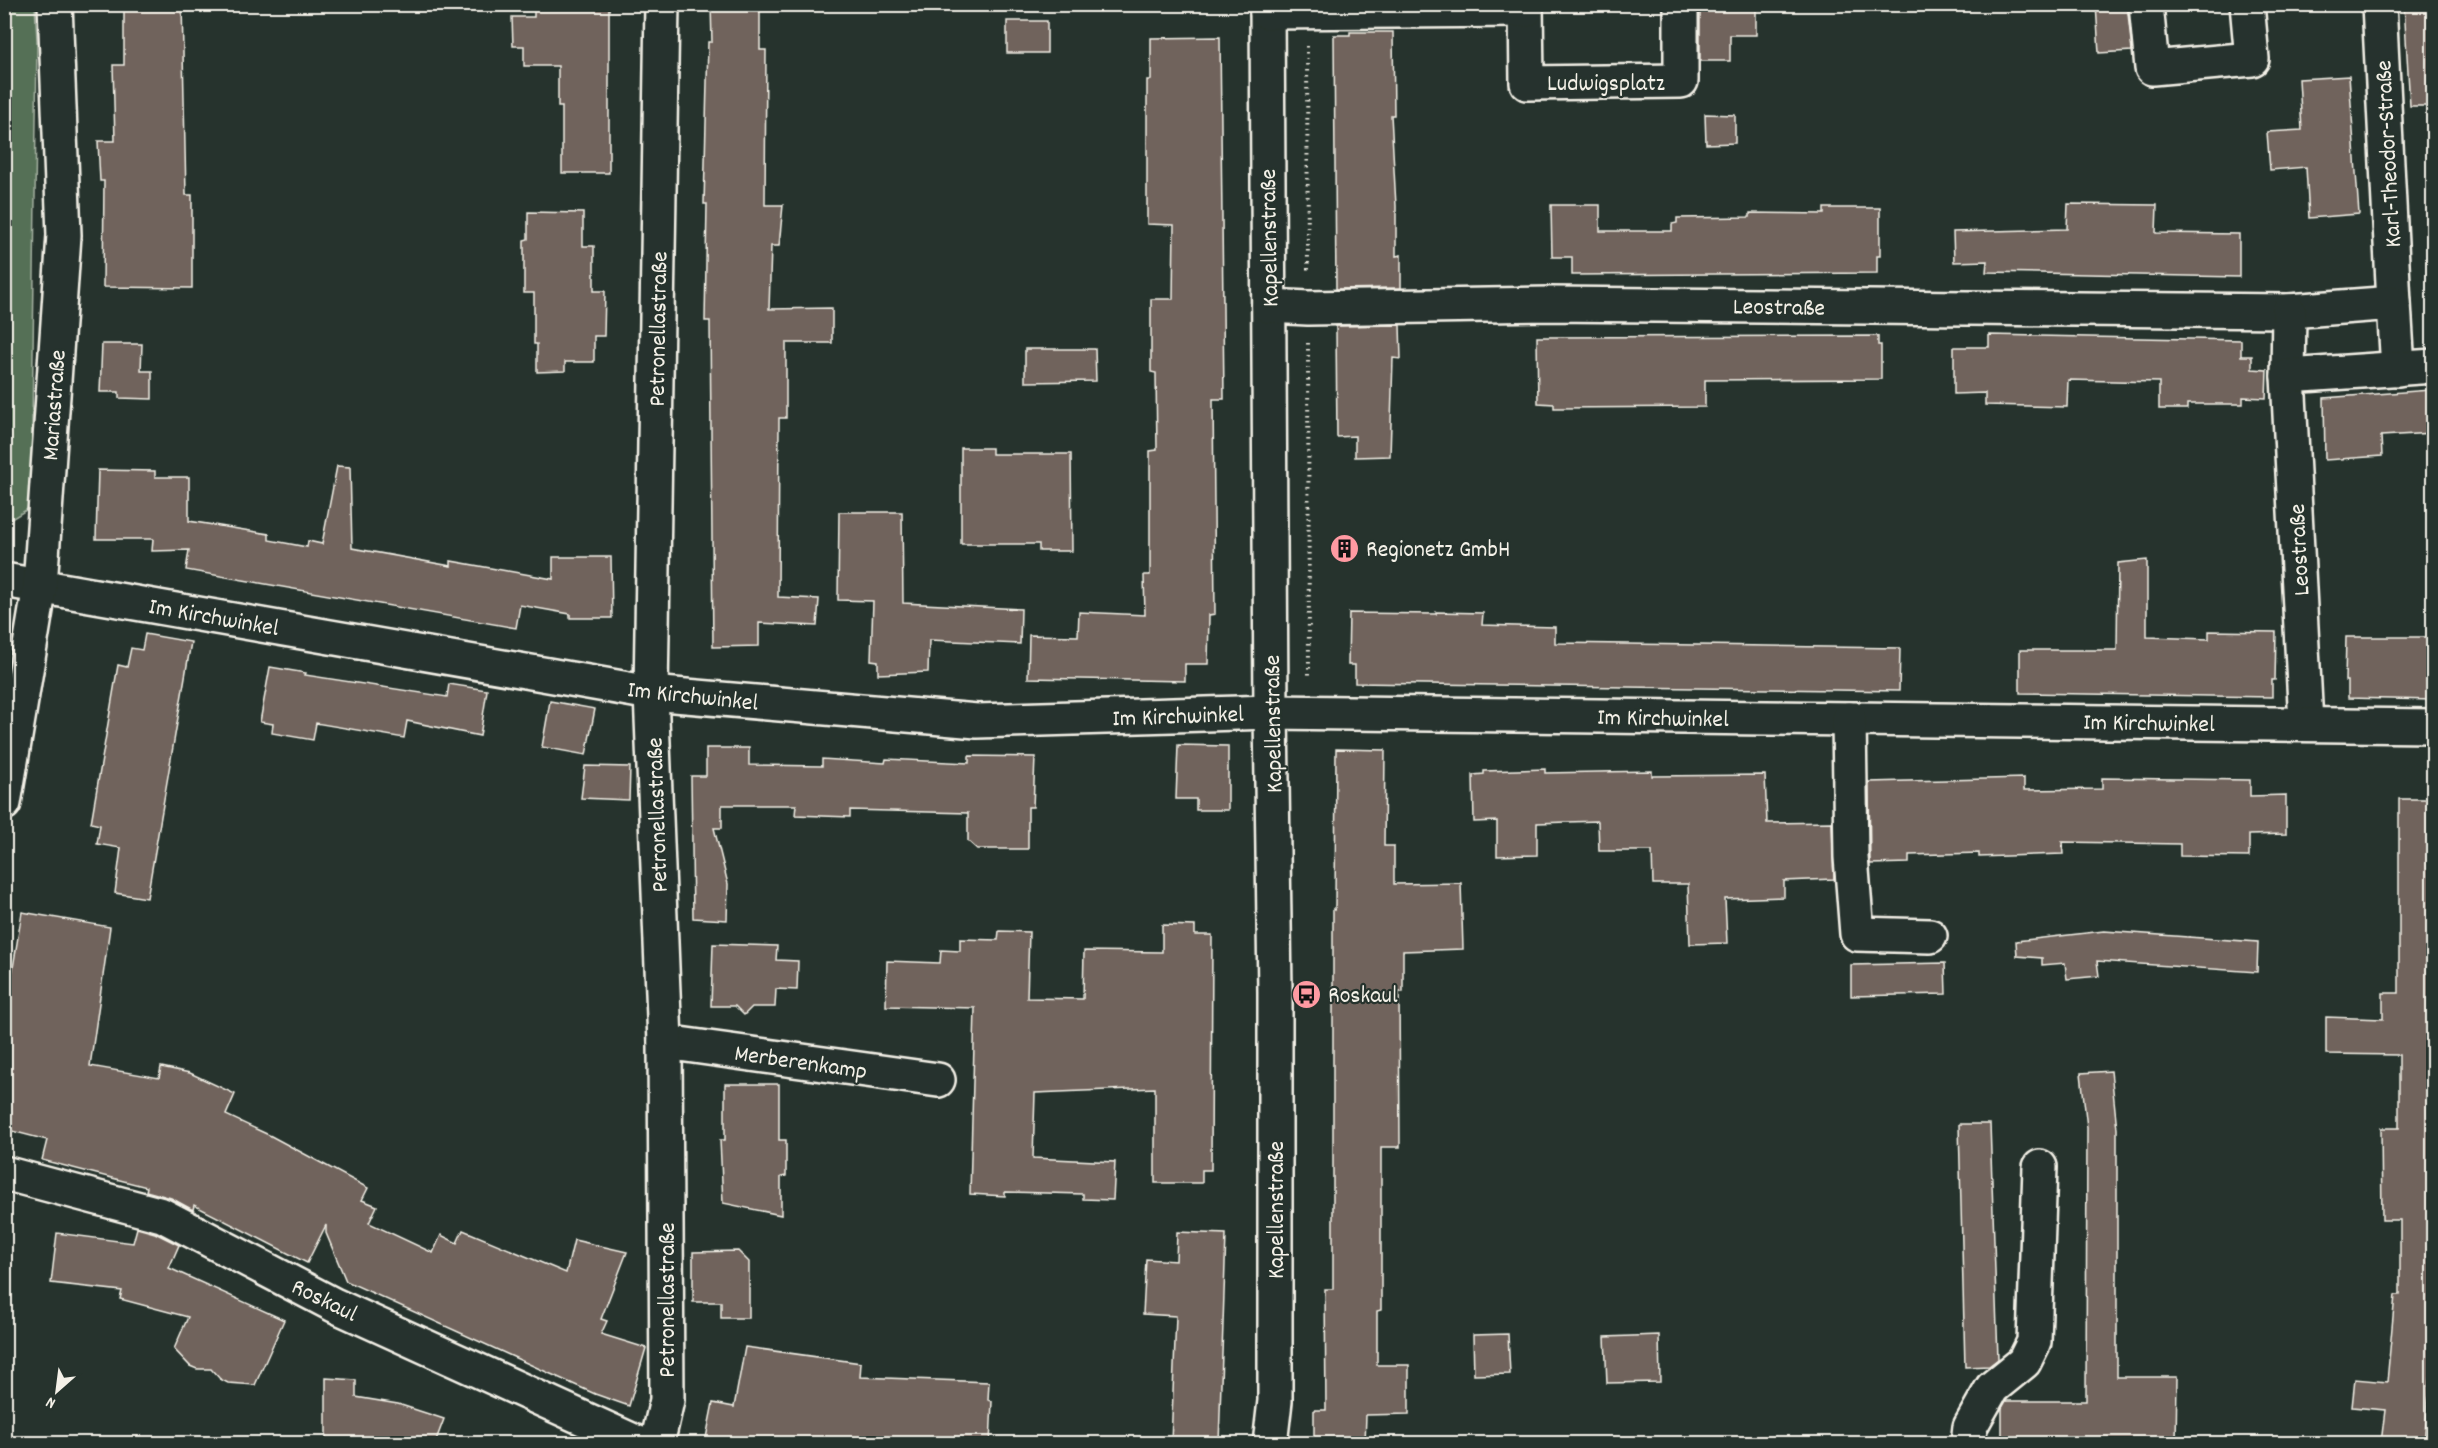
<svg xmlns="http://www.w3.org/2000/svg" width="2438" height="1448" viewBox="0 0 2438 1448" font-family="Dekko,sans-serif">
<rect width="100%" height="100%" fill="#26332d"/>
<filter id="ink" filterUnits="userSpaceOnUse"><feTurbulence type="fractalNoise" baseFrequency=".0167" numOctaves="2"/><feDisplacementMap in="SourceGraphic" scale="12" xChannelSelector="R" yChannelSelector="G"/><feConvolveMatrix kernelMatrix="1 2 1 2 8 2 1 2 1" color-interpolation-filters="sRGB"/></filter>
<g filter="url(#ink)">
<!-- green -->
<path fill="#557057" stroke="#a4b0a0" stroke-width="1.5" d="M 4,5 L 35,5 L 37,41 L 31,507 L 5,523 Z"/>
<!-- building -->
<g fill="#70645c" stroke="#f4f1e8" stroke-width="1.5">
<path d="M 124,4 L 182,4 L 186,195 L 192,195 L 192,288 L 103,287 L 104,181 L 100,181 L 98,141 L 115,141 L 113,65 L 124,65 Z"/>
<path d="M 534,4 L 609,4 L 609,173 L 562,173 L 562,107 L 558,107 L 558,66 L 524,66 L 524,46 L 513,46 L 512,17 L 534,17 Z"/>
<path d="M 711,4 L 760,4 L 760,50 L 766,50 L 765,205 L 783,205 L 779,246 L 771,246 L 769,309 L 832,308 L 832,343 L 786,343 L 786,418 L 779,418 L 778,597 L 819,599 L 817,626 L 759,623 L 759,646 L 713,647 L 710,321 L 705,321 L 707,204 L 704,204 L 708,42 L 712,42 Z"/>
<path d="M 1700,4 L 1756,7 L 1756,35 L 1730,35 L 1730,61 L 1700,61 Z"/>
<path d="M 2096,4 L 2127,4 L 2132,51 L 2099,53 Z"/>
<path d="M 2404,4 L 2433,4 L 2433,106 L 2410,106 Z"/>
<rect x="1007" y="21" width="40" height="32"/>
<path d="M 1350,32 L 1393,32 L 1394,115 L 1391,115 L 1396,206 L 1396,256 L 1401,255 L 1401,288 L 1336,289 L 1334,35 L 1350,35 Z"/>
<path d="M 1220,37 L 1224,399 L 1213,399 L 1215,614 L 1209,615 L 1208,664 L 1185,664 L 1185,681 L 1028,678 L 1029,635 L 1078,636 L 1079,612 L 1145,615 L 1144,575 L 1150,575 L 1150,451 L 1157,450 L 1156,373 L 1151,372 L 1151,299 L 1173,299 L 1174,225 L 1147,224 L 1147,80 L 1151,80 L 1151,38 Z"/>
<path d="M 2349,76 L 2359,214 L 2309,218 L 2306,167 L 2270,170 L 2267,132 L 2302,130 L 2299,79 Z"/>
<path d="M 1705,114 L 1735,115 L 1735,143 L 1706,144 Z"/>
<path d="M 2068,204 L 2157,205 L 2156,233 L 2239,234 L 2239,277 L 1986,272 L 1987,261 L 1954,262 L 1953,232 L 2067,229 Z"/>
<path d="M 1551,205 L 1600,205 L 1600,231 L 1672,231 L 1672,224 L 1677,223 L 1677,218 L 1750,217 L 1750,213 L 1824,214 L 1824,208 L 1880,208 L 1880,256 L 1877,256 L 1877,273 L 1572,275 L 1572,257 L 1552,257 Z"/>
<path d="M 528,212 L 583,213 L 583,246 L 594,246 L 594,291 L 605,291 L 604,336 L 594,336 L 594,362 L 565,362 L 565,371 L 537,372 L 537,344 L 534,344 L 534,293 L 524,293 L 524,240 L 528,239 Z"/>
<path d="M 1400,325 L 1401,359 L 1393,358 L 1390,456 L 1355,457 L 1355,436 L 1337,437 L 1336,326 Z"/>
<path d="M 1989,335 L 2241,340 L 2241,356 L 2252,356 L 2252,369 L 2267,370 L 2266,398 L 2243,397 L 2243,404 L 2187,404 L 2187,409 L 2159,409 L 2159,382 L 2068,380 L 2067,407 L 1985,405 L 1985,393 L 1954,394 L 1954,347 L 1989,347 Z"/>
<path d="M 1878,336 L 1878,345 L 1881,345 L 1881,379 L 1705,380 L 1705,407 L 1554,408 L 1554,404 L 1538,403 L 1537,337 Z"/>
<path d="M 102,344 L 142,344 L 141,371 L 152,371 L 152,399 L 119,398 L 119,392 L 100,392 Z"/>
<path d="M 1025,349 L 1095,349 L 1096,381 L 1025,382 Z"/>
<path d="M 2430,390 L 2433,433 L 2381,436 L 2382,456 L 2325,460 L 2324,398 Z"/>
<path d="M 961,448 L 992,448 L 992,454 L 1071,454 L 1072,551 L 1039,551 L 1039,544 L 961,544 Z"/>
<path d="M 337,466 L 350,467 L 352,548 L 451,566 L 451,561 L 553,579 L 553,557 L 611,557 L 612,618 L 570,618 L 570,614 L 520,605 L 516,628 L 186,570 L 189,550 L 152,551 L 153,539 L 96,539 L 98,470 L 155,471 L 155,477 L 189,477 L 189,521 L 269,534 L 269,540 L 307,547 L 308,541 L 322,544 Z"/>
<path d="M 839,512 L 902,512 L 903,603 L 1021,609 L 1020,644 L 929,640 L 928,672 L 878,674 L 878,661 L 871,660 L 873,601 L 838,600 Z"/>
<path d="M 2147,560 L 2147,637 L 2209,639 L 2209,631 L 2276,632 L 2275,680 L 2272,680 L 2272,697 L 2020,693 L 2020,650 L 2117,650 L 2118,563 Z"/>
<path d="M 1436,612 L 1483,613 L 1482,625 L 1555,627 L 1555,643 L 1900,648 L 1899,691 L 1355,683 L 1355,665 L 1348,665 L 1349,613 L 1436,614 Z"/>
<path d="M 145,634 L 191,642 L 147,898 L 115,893 L 121,848 L 97,844 L 100,825 L 91,823 L 118,665 L 127,667 L 131,648 L 142,650 Z"/>
<path d="M 2346,637 L 2433,637 L 2433,700 L 2348,698 L 2348,681 L 2345,681 Z"/>
<path d="M 270,667 L 306,673 L 305,675 L 447,697 L 449,684 L 487,690 L 480,736 L 407,721 L 404,738 L 316,723 L 313,740 L 272,733 L 273,724 L 260,722 Z"/>
<path d="M 550,701 L 595,709 L 586,755 L 542,747 Z"/>
<path d="M 1178,745 L 1228,746 L 1228,810 L 1196,810 L 1196,799 L 1176,799 Z"/>
<path d="M 706,748 L 749,748 L 749,765 L 822,766 L 822,759 L 885,763 L 886,759 L 969,763 L 969,756 L 1035,757 L 1033,807 L 1028,807 L 1028,849 L 977,849 L 968,841 L 968,813 L 850,810 L 850,817 L 795,815 L 796,805 L 722,805 L 722,828 L 714,828 L 728,884 L 727,920 L 693,918 L 691,776 L 706,776 Z"/>
<path d="M 1336,749 L 1385,750 L 1384,846 L 1394,846 L 1394,884 L 1461,883 L 1463,949 L 1403,951 L 1403,992 L 1399,992 L 1400,1147 L 1381,1147 L 1381,1310 L 1377,1311 L 1377,1365 L 1409,1365 L 1409,1414 L 1366,1415 L 1365,1443 L 1314,1443 L 1314,1410 L 1326,1410 L 1325,1289 L 1333,1289 L 1333,909 L 1335,910 Z"/>
<path d="M 585,766 L 630,767 L 629,800 L 581,798 Z"/>
<path d="M 1545,769 L 1545,773 L 1652,771 L 1652,776 L 1765,775 L 1767,823 L 1832,822 L 1834,879 L 1784,881 L 1784,897 L 1725,899 L 1727,943 L 1690,944 L 1688,884 L 1653,884 L 1652,851 L 1599,851 L 1598,821 L 1537,823 L 1537,855 L 1497,856 L 1497,821 L 1474,822 L 1473,775 L 1484,774 L 1484,771 Z"/>
<path d="M 2024,778 L 2024,790 L 2102,789 L 2102,778 L 2250,780 L 2250,796 L 2286,795 L 2286,834 L 2249,835 L 2249,857 L 2180,856 L 2180,844 L 2062,842 L 2063,854 L 1979,857 L 1979,853 L 1909,855 L 1909,863 L 1870,864 L 1869,782 Z"/>
<path d="M 2399,799 L 2433,799 L 2433,1353 L 2424,1443 L 2381,1443 L 2385,1410 L 2352,1407 L 2355,1379 L 2387,1382 L 2395,1295 L 2400,1295 L 2400,1220 L 2382,1220 L 2381,1128 L 2399,1128 L 2399,1055 L 2326,1054 L 2326,1017 L 2383,1019 L 2383,993 L 2399,993 Z"/>
<path d="M 22,912 L 110,927 L 90,1066 L 159,1078 L 161,1067 L 190,1073 L 235,1094 L 226,1115 L 271,1136 L 368,1188 L 362,1200 L 377,1206 L 369,1223 L 433,1253 L 441,1235 L 457,1243 L 463,1230 L 566,1273 L 574,1240 L 627,1252 L 601,1319 L 607,1321 L 601,1334 L 646,1348 L 629,1406 L 595,1394 L 346,1281 L 326,1233 L 326,1225 L 307,1263 L 194,1205 L 193,1210 L 171,1198 L 146,1191 L 147,1187 L 42,1160 L 47,1140 L 4,1129 L 4,1024 Z"/>
<path d="M 1162,925 L 1195,926 L 1195,935 L 1212,935 L 1211,1170 L 1202,1170 L 1202,1183 L 1155,1183 L 1155,1088 L 1035,1093 L 1033,1158 L 1115,1162 L 1113,1200 L 1083,1199 L 1083,1194 L 1005,1192 L 1005,1196 L 970,1194 L 975,1008 L 886,1006 L 887,961 L 940,963 L 941,950 L 960,951 L 960,939 L 998,940 L 999,931 L 1029,932 L 1027,998 L 1083,999 L 1084,951 L 1162,952 Z"/>
<path d="M 2104,931 L 2258,942 L 2257,972 L 2097,961 L 2099,976 L 2067,979 L 2065,963 L 2042,965 L 2042,958 L 2017,956 L 2016,941 Z"/>
<path d="M 713,944 L 777,946 L 776,960 L 798,961 L 797,990 L 776,989 L 775,1007 L 752,1007 L 744,1015 L 735,1006 L 711,1006 Z"/>
<path d="M 1945,963 L 1946,994 L 1851,996 L 1851,965 Z"/>
<path d="M 2111,1071 L 2117,1129 L 2117,1377 L 2177,1377 L 2176,1443 L 2148,1443 L 2148,1441 L 2051,1441 L 2050,1443 L 2002,1443 L 2002,1408 L 2006,1401 L 2086,1401 L 2087,1128 L 2081,1073 Z"/>
<path d="M 725,1084 L 779,1084 L 779,1140 L 786,1140 L 786,1176 L 781,1177 L 781,1215 L 723,1203 L 720,1140 L 725,1140 Z"/>
<path d="M 1959,1124 L 1990,1124 L 1998,1359 L 1989,1366 L 1965,1367 Z"/>
<path d="M 137,1228 L 155,1233 L 179,1245 L 169,1268 L 284,1320 L 255,1385 L 228,1383 L 220,1379 L 211,1369 L 197,1369 L 190,1366 L 174,1349 L 188,1317 L 120,1299 L 122,1291 L 51,1283 L 57,1233 L 133,1243 Z"/>
<path d="M 1177,1232 L 1226,1234 L 1219,1443 L 1171,1443 L 1176,1316 L 1143,1314 L 1146,1259 L 1176,1261 Z"/>
<path d="M 738,1251 L 749,1262 L 749,1318 L 721,1318 L 721,1302 L 693,1302 L 693,1252 Z"/>
<path d="M 1508,1334 L 1510,1374 L 1474,1375 L 1473,1335 Z"/>
<path d="M 1659,1335 L 1660,1382 L 1607,1383 L 1605,1337 Z"/>
<path d="M 745,1347 L 861,1363 L 860,1377 L 989,1382 L 988,1400 L 992,1401 L 990,1443 L 705,1443 L 713,1403 L 734,1407 Z"/>
<path d="M 326,1378 L 356,1380 L 356,1397 L 398,1404 L 444,1419 L 435,1443 L 326,1443 Z"/>
</g>
<g fill="none" stroke-linecap="round" stroke-linejoin="round">
<defs>
<g id="minor">
<path d="M 1267,4 L 1271,712 L 1275,992 L 1275,1401 L 1270,1444"/>
<path d="M 1526,4 L 1527,83 L 1681,81 L 1681,4"/>
<path d="M 2146,4 L 2152,68 L 2252,59 L 2247,4"/>
<path d="M 2379,4 L 2394,303"/>
<path d="M 1267,12 L 1526,10"/>
<path d="M 1269,306 L 1308,308 L 1550,304 L 2289,311 L 2394,303 L 2398,369"/>
<path d="M 2289,311 L 2288,376 L 2306,724"/>
<path d="M 2288,376 L 2434,366"/>
<path d="M 4,580 L 651,693 L 977,721 L 1271,712 L 2434,726"/>
<path d="M 1849,719 L 1851,857 L 1857,934 L 1930,936"/>
<path d="M 4,803 L 40,586 L 64,235 L 55,4"/>
<path d="M 665,1042 L 938,1080"/>
<path d="M 4,1173 L 162,1215 L 334,1305 L 640,1444"/>
<path d="M 657,1444 L 667,1400 L 665,1042 L 651,693 L 662,4"/>
<path d="M 1968,1444 L 1970,1427 L 1992,1388 L 2024,1362 L 2034,1342 L 2040,1167"/>
</g>
</defs>
<!-- minor casing -->
<use href="#minor" stroke="#f4f1e8" stroke-width="38"/>
<!-- path -->
<g stroke="#f4f1e8" stroke-width="4" stroke-dasharray="1.5 4.5" stroke-linecap="butt">
<path d="M 1307,46 L 1308,273"/>
<path d="M 1308,343 L 1309,678"/>
</g>
<!-- minor -->
<use href="#minor" stroke="#26332d" stroke-width="33"/>
</g>
</g>
<!-- icons -->
<defs>
<symbol id="building-disc" viewBox="-11 -11 22 22"><circle r="9.5" fill="#ff9aa2" stroke="#26332d"/><path d="M-4-6H4V6H1V3H-1V6H-4ZM-2.5-4.3h1.7v1.8h-1.7ZM.8-4.3h1.7v1.8H.8ZM-2.5-1h1.7V.8h-1.7ZM.8-1h1.7V.8H.8Z" fill="#111"/></symbol>
<symbol id="bus-disc" viewBox="-11 -11 22 22"><circle r="9.5" fill="#ff9aa2" stroke="#26332d"/><path d="M-5-6H5V4H4V6H2V4H-2V6H-4V4H-5ZM-3.5-4V0h7V-4ZM-3.5 1.2v1.5H-2V1.2ZM2 1.2v1.5H3.5V1.2Z" fill="#111"/></symbol>
</defs>
<g fill-rule="evenodd">
<use href="#building-disc" x="1328" y="532" width="33" height="33"/>
<use href="#bus-disc" x="1290" y="978" width="33" height="33"/>
</g>
<g text-anchor="middle" stroke-width="4.5" stroke-linejoin="round" paint-order="stroke">
<!-- street labels -->
<g font-size="24" fill="#f4f1e8" stroke="#26332d">
<text x="1606" y="90">Ludwigsplatz</text>
<text transform="translate(2387 154) rotate(-93)" y="8">Karl-Theodor-Straße</text>
<text transform="translate(1268 238) rotate(-91)" y="8">Kapellenstraße</text>
<text transform="translate(1779 306) rotate(1)" y="8">Leostraße</text>
<text transform="translate(657 329) rotate(-89)" y="8">Petronellastraße</text>
<text transform="translate(53 405) rotate(-86)" y="8">Mariastraße</text>
<text transform="translate(2298 550) rotate(-93)" y="8">Leostraße</text>
<text transform="translate(214 616) rotate(10)" y="8">Im Kirchwinkel</text>
<text transform="translate(693 695) rotate(6)" y="8">Im Kirchwinkel</text>
<text transform="translate(1178 715) rotate(-2)" y="8">Im Kirchwinkel</text>
<text transform="translate(1663 717) rotate(1)" y="8">Im Kirchwinkel</text>
<text transform="translate(2149 722) rotate(1)" y="8">Im Kirchwinkel</text>
<text transform="translate(1272 724) rotate(-91)" y="8">Kapellenstraße</text>
<text transform="translate(656 815) rotate(-92)" y="8">Petronellastraße</text>
<text transform="translate(801 1061) rotate(8)" y="8">Merberenkamp</text>
<text transform="translate(1275 1210) rotate(-90)" y="8">Kapellenstraße</text>
<text transform="translate(325 1299) rotate(26)" y="8">Roskaul</text>
<text transform="translate(666 1300) rotate(-90)" y="8">Petronellastraße</text>
</g>
<!-- poi labels -->
<g font-size="24" fill="#f4f1e8" stroke="#26332d" text-anchor="start">
<text x="1366" y="556">Regionetz GmbH</text>
<text x="1328" y="1002">Roskaul</text>
</g>
</g>
<!-- margin -->
<rect width="2438" height="1448" fill="none" stroke="#26332d" stroke-width="24"/>
<rect x="12" y="12" width="2414" height="1424" fill="none" stroke="#f4f1e8" stroke-width="2" filter="url(#ink)"/>
<!-- north arrow -->
<g transform="translate(57 1391) rotate(208)" stroke="#26332d" stroke-width="4.5" paint-order="stroke">
<path d="M0-4.5L10 22L0 15L-10 22Z" fill="#f4f1e8"/>
<text y="-9" font-size="16" font-weight="bold" text-anchor="middle" fill="#f4f1e8">N</text>
</g>
</svg>
